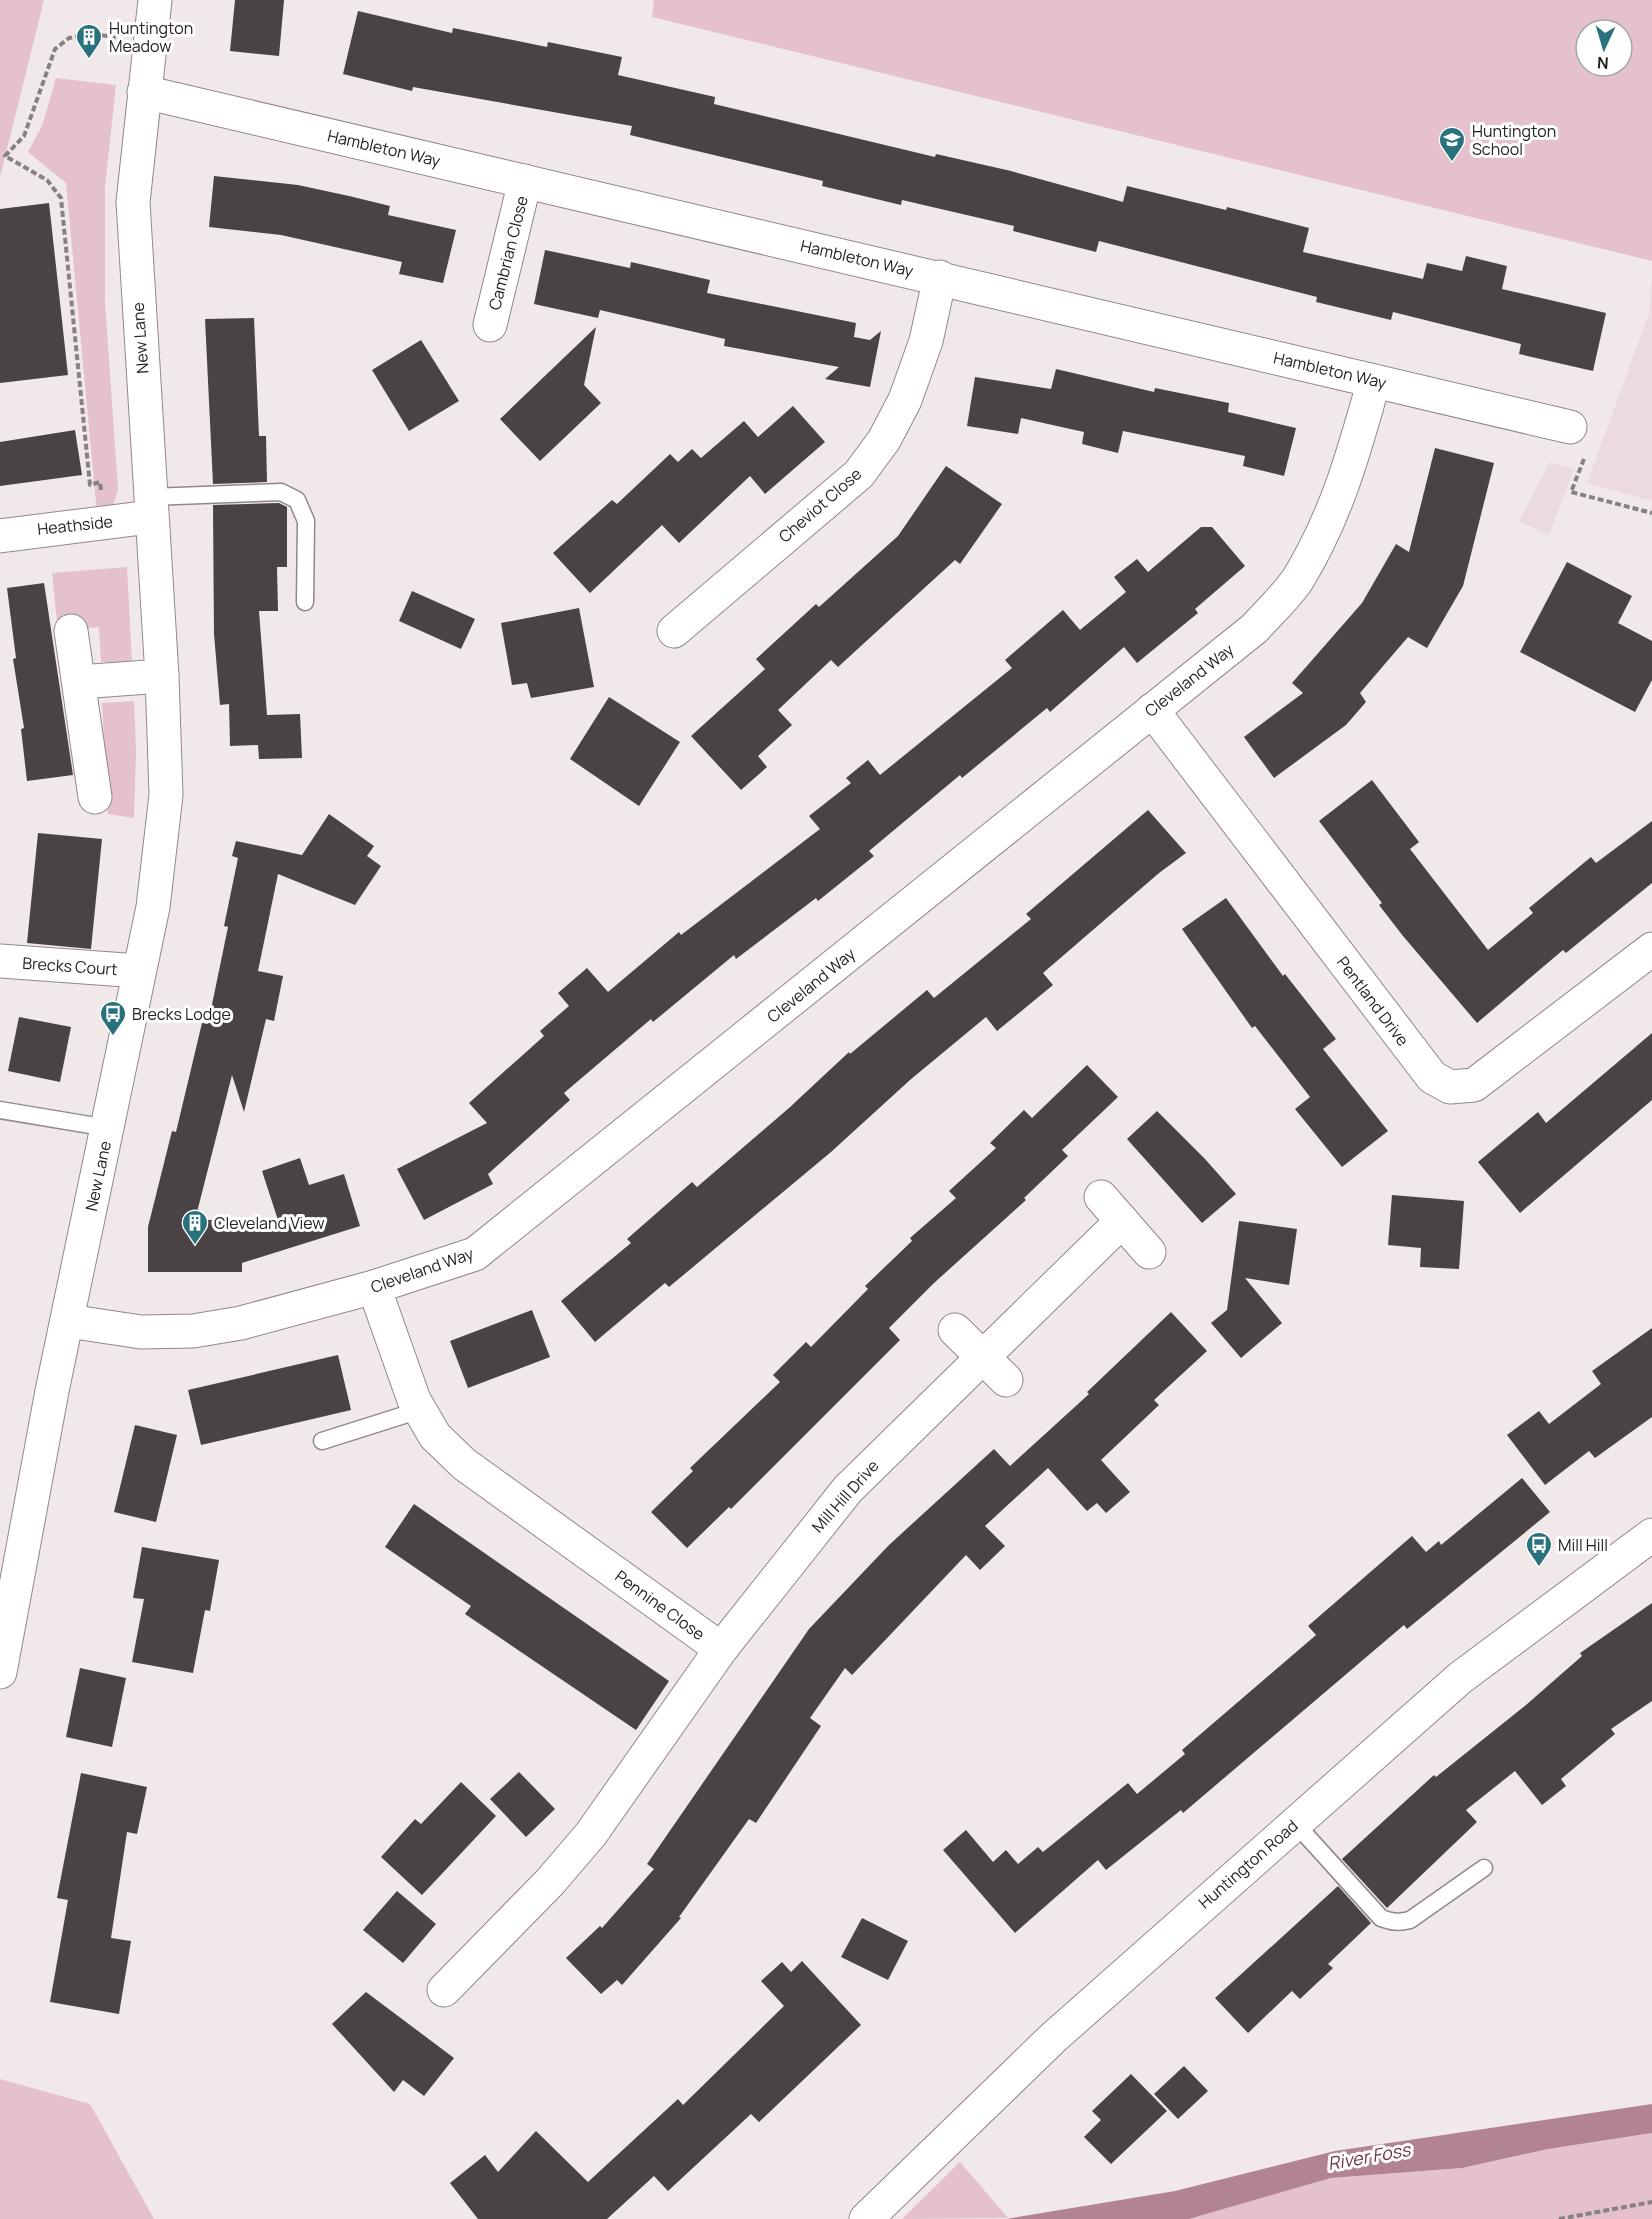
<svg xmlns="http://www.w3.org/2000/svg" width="1652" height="2219" viewBox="0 0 1652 2219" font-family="Manrope,sans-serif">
<rect width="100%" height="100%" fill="#f1e8ea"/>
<!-- built -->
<g fill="#ebdade">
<path d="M 1652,275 L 1652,501 L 1587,483 L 1649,313 Z"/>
<path d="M 1550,462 L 1574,469 L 1549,535 L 1519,521 Z"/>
</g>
<!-- green -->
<g fill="#e4c1cb" fill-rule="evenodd">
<path d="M 0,0 L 44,0 L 0,177 Z"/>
<path d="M 654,0 L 1652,0 L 1652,261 L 652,17 ZM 1586,30 L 1622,30 L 1622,66 L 1586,66 Z"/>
<path d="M 56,78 L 116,85 L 105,187 L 105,303 L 118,489 L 113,506 L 97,513 L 66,183 L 28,152 L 42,126 Z"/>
<path d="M 127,567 L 132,662 L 101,662 L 99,627 L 58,631 L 52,573 Z"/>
<path d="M 134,701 L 136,752 L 134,818 L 108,814 L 102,703 Z"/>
<path d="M 0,2079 L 90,2104 L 154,2219 L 0,2219 Z"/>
<path d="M 1652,2133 L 1652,2219 L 1189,2219 L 1331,2178 L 1462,2168 L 1548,2149 Z"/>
<path d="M 960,2162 L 1008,2218 L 902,2219 Z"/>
</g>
<!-- water -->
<path fill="#b28391" d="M 1652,2104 L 1652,2133 L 1548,2149 L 1462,2168 L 1331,2178 L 1189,2219 L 1006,2219 L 1175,2191 L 1335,2151 Z"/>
<!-- building -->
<g fill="#4a4345">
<path d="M 235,0 L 284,0 L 279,56 L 230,51 Z"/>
<path d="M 358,11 L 452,33 L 453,28 L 547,47 L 548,42 L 622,57 L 618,75 L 715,97 L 714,104 L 935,157 L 936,154 L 1011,171 L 1123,202 L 1127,186 L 1226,210 L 1227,207 L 1309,228 L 1303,252 L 1423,279 L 1427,263 L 1462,271 L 1466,256 L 1507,266 L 1502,289 L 1606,313 L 1593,371 L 1519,354 L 1521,344 L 1393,312 L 1391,320 L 1316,302 L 1317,297 L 1099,241 L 1096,252 L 1013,231 L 1014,226 L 902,200 L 901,205 L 822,186 L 823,181 L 630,135 L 632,126 L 413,87 L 412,91 L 343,74 Z"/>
<path d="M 214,176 L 298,185 L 349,196 L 390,206 L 388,215 L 456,230 L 443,283 L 399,274 L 402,262 L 281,235 L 209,227 Z"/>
<path d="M 49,203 L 68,375 L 0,383 L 0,209 Z"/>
<path d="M 545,250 L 630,268 L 631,262 L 710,280 L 707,293 L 856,323 L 854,337 L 870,340 L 881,331 L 870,387 L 825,379 L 839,367 L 724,346 L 725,339 L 600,310 L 598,318 L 534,304 Z"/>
<path d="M 254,318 L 259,436 L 266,436 L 267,482 L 213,484 L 205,319 Z"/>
<path d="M 596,327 L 584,385 L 601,403 L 540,461 L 500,419 Z"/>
<path d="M 421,340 L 459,401 L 409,431 L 372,370 Z"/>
<path d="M 1056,369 L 1154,392 L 1155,388 L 1229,403 L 1228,412 L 1296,428 L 1284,476 L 1243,466 L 1245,456 L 1123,431 L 1118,453 L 1082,444 L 1084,432 L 1021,418 L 1018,434 L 967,426 L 975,377 L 1051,389 Z"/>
<path d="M 793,406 L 825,442 L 765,494 L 750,476 L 679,543 L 662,525 L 590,593 L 553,553 L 612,500 L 617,504 L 670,454 L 678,462 L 692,449 L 701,458 L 744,421 L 758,437 Z"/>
<path d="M 75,430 L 82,475 L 0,486 L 0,442 Z"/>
<path d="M 1435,448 L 1494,463 L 1463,586 L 1427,648 L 1408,637 L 1360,693 L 1366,702 L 1346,725 L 1274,778 L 1244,737 L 1303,693 L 1292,683 L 1362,603 L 1396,544 L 1409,552 Z"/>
<path d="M 946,466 L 1002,504 L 960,564 L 955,560 L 838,667 L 831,660 L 778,710 L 792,725 L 758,756 L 767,767 L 741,790 L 691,736 L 765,669 L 756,659 L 816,604 L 819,607 L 898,536 Z"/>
<path d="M 279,503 L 287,507 L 287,567 L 277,567 L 278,611 L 259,611 L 267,715 L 300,714 L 302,758 L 259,759 L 258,745 L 230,746 L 229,704 L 220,705 L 214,634 L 213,505 Z"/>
<path d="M 1201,527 L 1212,527 L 1245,566 L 1195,609 L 1198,613 L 1137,663 L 1124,647 L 1050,712 L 1047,708 L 962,778 L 960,775 L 869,851 L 874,856 L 818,901 L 816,898 L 736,959 L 734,955 L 653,1022 L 651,1019 L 564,1093 L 570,1100 L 488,1174 L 493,1184 L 424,1220 L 397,1169 L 487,1123 L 469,1103 L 544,1036 L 540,1031 L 569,1006 L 558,993 L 587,968 L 608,992 L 679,932 L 681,935 L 820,829 L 809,816 L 851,783 L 846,778 L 868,760 L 880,775 L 1012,668 L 1005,660 L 1063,610 L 1080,630 L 1126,592 L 1114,577 L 1137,559 L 1148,572 Z"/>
<path d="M 1567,562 L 1632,596 L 1618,623 L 1652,641 L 1652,680 L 1635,712 L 1520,652 Z"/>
<path d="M 44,583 L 73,775 L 27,781 L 21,729 L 24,728 L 13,659 L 16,658 L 7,588 Z"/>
<path d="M 412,591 L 475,619 L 461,649 L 399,621 Z"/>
<path d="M 579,608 L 594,687 L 531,698 L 527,683 L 512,685 L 501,623 Z"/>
<path d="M 609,697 L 680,742 L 639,806 L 570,759 Z"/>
<path d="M 1372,780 L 1419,842 L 1410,849 L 1488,950 L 1533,913 L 1529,908 L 1591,857 L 1596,863 L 1652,821 L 1652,883 L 1566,953 L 1563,950 L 1477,1023 L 1403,936 L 1379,905 L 1382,903 L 1319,821 Z"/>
<path d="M 1148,810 L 1186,853 L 1159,873 L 1043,973 L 1053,985 L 997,1031 L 986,1017 L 910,1080 L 831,1152 L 669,1287 L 665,1283 L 595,1342 L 561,1301 L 631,1243 L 627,1239 L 692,1182 L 697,1187 L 789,1108 L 849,1052 L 850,1054 L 927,990 L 934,998 L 1031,919 L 1026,914 Z"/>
<path d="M 329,814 L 374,846 L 367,856 L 381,866 L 355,905 L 278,874 L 258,971 L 283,976 L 274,1021 L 266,1019 L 244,1112 L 232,1075 L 195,1220 L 278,1220 L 262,1171 L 300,1158 L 309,1185 L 344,1174 L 360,1226 L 242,1263 L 242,1272 L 148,1272 L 148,1227 L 172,1131 L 176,1132 L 202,1023 L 208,1024 L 228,927 L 224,926 L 238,858 L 232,856 L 236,841 L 302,855 Z"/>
<path d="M 38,833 L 102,839 L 91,949 L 27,943 Z"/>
<path d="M 1226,898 L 1283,976 L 1285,974 L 1336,1039 L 1323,1049 L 1388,1131 L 1342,1167 L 1295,1109 L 1310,1097 L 1255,1026 L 1252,1028 L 1182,929 Z"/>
<path d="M 19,1017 L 71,1027 L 60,1082 L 8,1071 Z"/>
<path d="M 1652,1033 L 1652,1100 L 1520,1213 L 1478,1162 L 1538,1112 L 1546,1123 Z"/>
<path d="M 1087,1065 L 1118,1097 L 1062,1150 L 1068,1156 L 1024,1198 L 1026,1200 L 934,1283 L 889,1328 L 900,1340 L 731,1509 L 729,1507 L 687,1548 L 651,1512 L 693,1471 L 690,1468 L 780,1382 L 773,1375 L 806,1342 L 811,1347 L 868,1289 L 865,1286 L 912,1241 L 910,1238 L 956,1198 L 949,1191 L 996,1148 L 990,1143 L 1024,1110 L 1032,1118 Z"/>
<path d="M 1157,1111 L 1205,1159 L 1236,1194 L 1202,1223 L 1127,1139 Z"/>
<path d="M 1392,1195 L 1464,1201 L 1459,1269 L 1420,1267 L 1421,1248 L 1388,1245 Z"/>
<path d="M 1239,1221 L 1297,1229 L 1289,1285 L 1245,1278 L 1282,1323 L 1241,1358 L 1211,1323 L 1227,1310 Z"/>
<path d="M 532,1310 L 550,1357 L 468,1388 L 450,1341 Z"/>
<path d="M 1171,1312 L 1207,1351 L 1154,1400 L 1159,1405 L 1101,1460 L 1130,1492 L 1106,1513 L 1097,1503 L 1087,1511 L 1048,1468 L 985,1526 L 1005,1546 L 980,1570 L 966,1555 L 852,1675 L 845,1668 L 810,1718 L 821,1726 L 756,1823 L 749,1819 L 679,1917 L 681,1918 L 622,1985 L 617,1980 L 601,1994 L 566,1958 L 600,1926 L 602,1928 L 654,1869 L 647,1864 L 809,1629 L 889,1545 L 994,1449 L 1010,1466 L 1089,1394 L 1087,1392 Z"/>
<path d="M 1652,1328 L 1652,1417 L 1595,1458 L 1589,1451 L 1545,1485 L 1507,1435 L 1539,1411 L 1549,1424 L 1601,1384 L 1592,1371 Z"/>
<path d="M 338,1355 L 351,1410 L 201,1445 L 188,1390 Z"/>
<path d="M 135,1425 L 177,1435 L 156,1522 L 114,1512 Z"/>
<path d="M 1522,1478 L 1550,1512 L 1407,1629 L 1404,1625 L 1183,1813 L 1181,1810 L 1106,1870 L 1098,1860 L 1015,1933 L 943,1850 L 966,1830 L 993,1862 L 1006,1850 L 1018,1864 L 1038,1847 L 1043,1852 L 1128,1783 L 1137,1794 L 1185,1754 L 1182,1750 L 1316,1635 L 1308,1626 L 1412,1536 L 1426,1552 L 1439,1541 L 1441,1545 Z"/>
<path d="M 414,1504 L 669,1681 L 636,1730 L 465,1614 L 471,1606 L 385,1547 Z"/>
<path d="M 142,1547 L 219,1560 L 210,1611 L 205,1610 L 193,1673 L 132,1662 L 144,1599 L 133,1598 Z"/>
<path d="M 1652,1603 L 1652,1701 L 1611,1729 L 1615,1734 L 1561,1779 L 1566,1786 L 1542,1805 L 1515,1771 L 1466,1810 L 1477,1822 L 1387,1908 L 1342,1859 L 1434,1775 L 1436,1777 L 1526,1705 L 1582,1656 L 1580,1653 Z"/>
<path d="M 80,1668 L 126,1678 L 112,1747 L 66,1737 Z"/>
<path d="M 519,1772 L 555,1809 L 526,1837 L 490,1799 Z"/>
<path d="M 81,1773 L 147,1787 L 137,1834 L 127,1832 L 111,1938 L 131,1941 L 119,2014 L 50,2002 L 68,1900 L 57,1898 Z"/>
<path d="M 461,1782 L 496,1816 L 422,1895 L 381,1857 L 415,1819 L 421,1824 Z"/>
<path d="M 1338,1886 L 1371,1923 L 1328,1964 L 1333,1968 L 1300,1999 L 1292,1991 L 1248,2033 L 1215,1998 Z"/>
<path d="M 397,1891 L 436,1924 L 403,1963 L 363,1930 Z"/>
<path d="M 862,1918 L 908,1941 L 888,1980 L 841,1957 Z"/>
<path d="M 802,1961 L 861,2025 L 759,2122 L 751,2114 L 668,2191 L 654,2176 L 607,2219 L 478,2219 L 450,2183 L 485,2155 L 498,2172 L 536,2131 L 588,2182 L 678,2099 L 683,2105 L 784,2006 L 761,1981 L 782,1962 L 791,1972 Z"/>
<path d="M 366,1992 L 454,2058 L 424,2096 L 403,2080 L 394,2092 L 332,2024 Z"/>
<path d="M 1184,2066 L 1208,2091 L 1178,2119 L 1154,2094 Z"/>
<path d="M 1131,2074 L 1167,2111 L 1111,2164 L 1084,2137 L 1101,2120 L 1092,2111 Z"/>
</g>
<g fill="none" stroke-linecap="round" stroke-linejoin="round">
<defs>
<g id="service">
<path d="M 150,497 L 281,492 L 297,500 L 306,521 L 305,602"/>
<path d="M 0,1110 L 108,1128"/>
<path d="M 322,1441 L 420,1410"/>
<path d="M 1295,1823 L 1381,1918 C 1392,1922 1398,1923 1410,1920 L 1484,1868"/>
</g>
<g id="minor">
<path d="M 144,92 L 1570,427"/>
<path d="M 490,325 L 525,181"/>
<path d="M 0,536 L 150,517"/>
<path d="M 71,631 L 95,797"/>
<path d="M 674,631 L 859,474 L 884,440 L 905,400 L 926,341 L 940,277"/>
<path d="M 79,682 L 162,676"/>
<path d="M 1152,710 L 1432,1077 L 1450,1087 L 1474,1085 L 1652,949"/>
<path d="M 0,961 L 139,971"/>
<path d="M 1101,1197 L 1149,1252"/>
<path d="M 374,1287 L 414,1400 L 435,1436 L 464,1464 L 721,1649"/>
<path d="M 68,1321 L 141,1332 L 193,1331 L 241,1323 L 374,1287 L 475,1254 L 1255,628 C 1269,612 1286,597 1298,579 C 1337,515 1354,452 1374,381"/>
<path d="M 955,1330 L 1006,1380"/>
<path d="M 444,1990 L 550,1882 L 591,1834 L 721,1649 L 848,1489 L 1122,1221"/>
</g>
<g id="tertiary">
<path d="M 0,1672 L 52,1391 L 153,907 L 166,795 L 162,676 L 133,202 L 155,0"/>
<path d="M 866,2219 L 1054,2037 L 1460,1678 L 1652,1535"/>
</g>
</defs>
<!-- service casing -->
<use href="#service" stroke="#90888a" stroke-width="19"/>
<!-- minor casing -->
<use href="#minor" stroke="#90888a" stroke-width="35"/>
<!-- tertiary casing -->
<use href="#tertiary" stroke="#90888a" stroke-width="35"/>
<!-- path -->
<g stroke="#878182" stroke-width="4" stroke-dasharray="6 3" stroke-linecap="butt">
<path d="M 1584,459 L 1571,492 L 1652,513"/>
<path d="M 101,490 L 100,482 L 90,485 L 61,198 L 47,180 L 5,156 L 24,136 L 55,49 L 69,38 L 90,34 L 116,37"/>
<path d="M 1559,2219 L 1652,2202"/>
</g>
<!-- service -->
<use href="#service" stroke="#fff" stroke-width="16"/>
<!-- minor -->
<use href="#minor" stroke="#fff" stroke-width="33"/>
<!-- tertiary -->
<use href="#tertiary" stroke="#fff" stroke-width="33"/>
</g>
<!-- icons -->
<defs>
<symbol id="building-pin" viewBox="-11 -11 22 30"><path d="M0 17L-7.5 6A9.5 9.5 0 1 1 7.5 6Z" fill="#29717c" stroke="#fff"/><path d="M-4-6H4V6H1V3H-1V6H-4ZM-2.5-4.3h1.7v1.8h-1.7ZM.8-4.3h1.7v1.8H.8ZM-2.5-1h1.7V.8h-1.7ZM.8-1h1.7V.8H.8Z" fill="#fff"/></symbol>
<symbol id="school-pin" viewBox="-11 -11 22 30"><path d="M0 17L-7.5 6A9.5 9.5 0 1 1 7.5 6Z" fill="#29717c" stroke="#fff"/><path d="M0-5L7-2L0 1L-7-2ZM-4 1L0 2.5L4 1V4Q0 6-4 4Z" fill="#fff"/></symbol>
<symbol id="bus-pin" viewBox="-11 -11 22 30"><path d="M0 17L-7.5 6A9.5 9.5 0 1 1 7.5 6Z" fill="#29717c" stroke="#fff"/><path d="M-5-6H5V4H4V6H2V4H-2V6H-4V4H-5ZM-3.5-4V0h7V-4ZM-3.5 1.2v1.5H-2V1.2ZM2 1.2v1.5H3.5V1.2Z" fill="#fff"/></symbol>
</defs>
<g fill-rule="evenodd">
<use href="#building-pin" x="74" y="22" width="30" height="40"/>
<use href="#school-pin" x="1437" y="125" width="30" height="40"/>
<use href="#bus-pin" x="98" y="999" width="30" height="40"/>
<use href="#building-pin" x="180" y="1208" width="30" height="40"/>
<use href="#bus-pin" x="1524" y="1530" width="30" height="40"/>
</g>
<g text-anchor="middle" stroke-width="6" stroke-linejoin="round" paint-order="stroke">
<!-- poi labels -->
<g font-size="16" fill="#242121" stroke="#fff" text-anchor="start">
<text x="109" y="34">Huntington<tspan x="109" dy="18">Meadow</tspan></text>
<text x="1472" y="137">Huntington<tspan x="1472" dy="18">School</tspan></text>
<text x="132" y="1020">Brecks Lodge</text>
<text x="214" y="1229">Cleveland View</text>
<text x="1558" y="1551">Mill Hill</text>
</g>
<!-- street labels -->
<g font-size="16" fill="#242121" stroke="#fff">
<text transform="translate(384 148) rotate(13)" y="6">Hambleton Way</text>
<text transform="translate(508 253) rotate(-76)" y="6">Cambrian Close</text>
<text transform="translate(857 258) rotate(13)" y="6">Hambleton Way</text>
<text transform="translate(140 338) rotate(-94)" y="6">New Lane</text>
<text transform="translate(1330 370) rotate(13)" y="6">Hambleton Way</text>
<text transform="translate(820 505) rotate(-41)" y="6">Cheviot Close</text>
<text transform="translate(75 525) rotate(-6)" y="6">Heathside</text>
<text transform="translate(1189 680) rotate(-38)" y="6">Cleveland Way</text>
<text transform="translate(70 966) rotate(4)" y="6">Brecks Court</text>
<text transform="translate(811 985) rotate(-39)" y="6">Cleveland Way</text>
<text transform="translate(1373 1001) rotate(53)" y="6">Pentland Drive</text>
<text transform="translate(98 1176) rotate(-78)" y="6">New Lane</text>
<text transform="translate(422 1270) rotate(-19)" y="6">Cleveland Way</text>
<text transform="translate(845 1496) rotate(-48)" y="6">Mill Hill Drive</text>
<text transform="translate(660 1605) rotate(36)" y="6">Pennine Close</text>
<text transform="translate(1248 1864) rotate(-41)" y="6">Huntington Road</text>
</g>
<!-- water labels -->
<g font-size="18" font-style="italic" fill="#6e3147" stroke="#fff">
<text transform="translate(1369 2157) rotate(-10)" y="6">River Foss</text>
</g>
</g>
<!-- north arrow -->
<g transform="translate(1604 48) rotate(184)"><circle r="28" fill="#ffffff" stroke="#a7a6a6" stroke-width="1.5"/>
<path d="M0-4.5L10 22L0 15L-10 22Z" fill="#29717c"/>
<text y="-9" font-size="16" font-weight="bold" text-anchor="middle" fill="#242121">N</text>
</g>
</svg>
